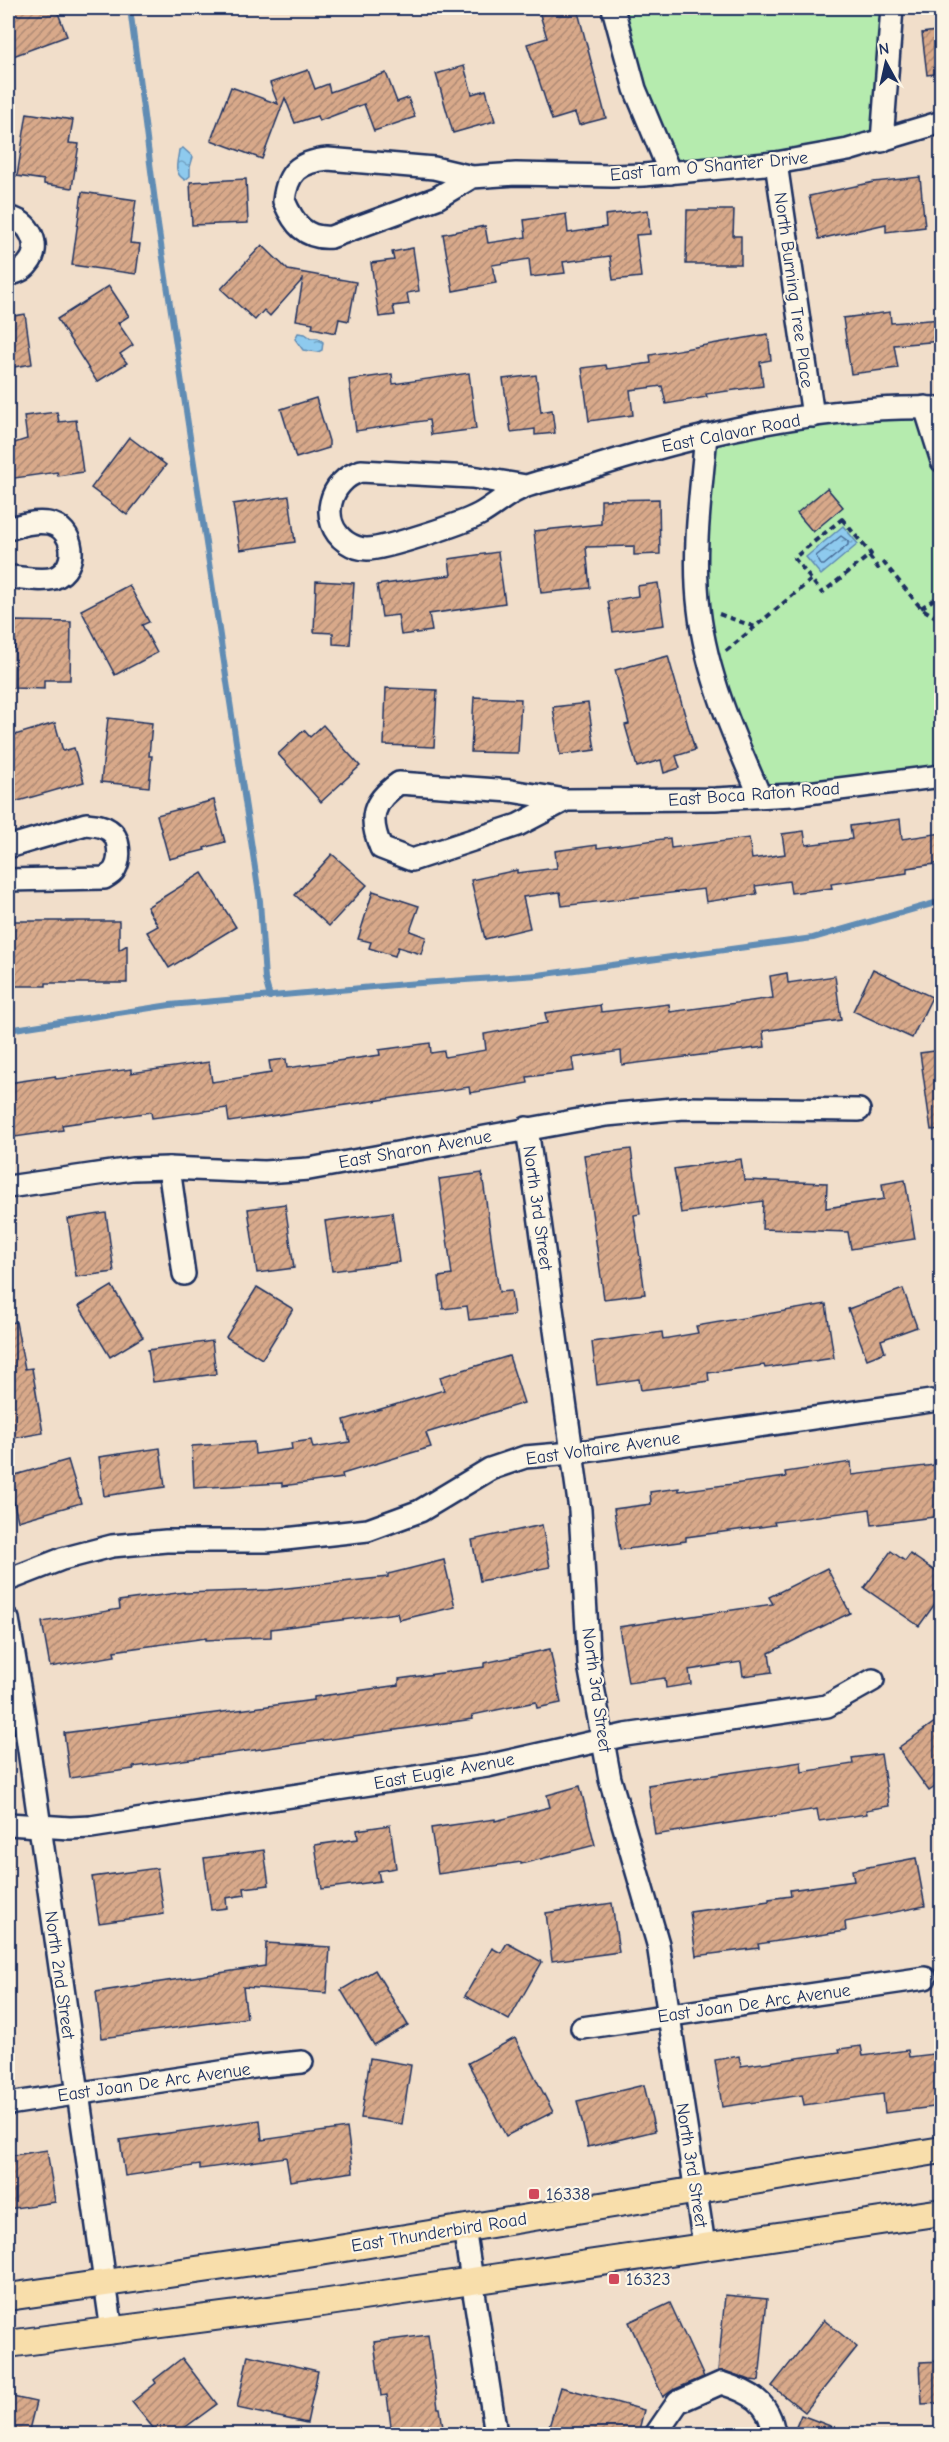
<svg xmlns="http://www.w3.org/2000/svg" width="949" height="2442" viewBox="0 0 949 2442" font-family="'Comic Neue',sans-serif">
<defs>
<pattern id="water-ripples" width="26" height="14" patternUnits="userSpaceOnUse" patternTransform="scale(1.5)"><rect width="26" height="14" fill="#8ecaee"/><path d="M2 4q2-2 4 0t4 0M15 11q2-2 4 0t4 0" fill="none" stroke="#73a4c4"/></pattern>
<pattern id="building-hatch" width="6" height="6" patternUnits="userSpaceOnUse" patternTransform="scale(1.5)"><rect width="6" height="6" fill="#d8a98a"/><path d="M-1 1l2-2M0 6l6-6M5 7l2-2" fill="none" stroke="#ae8a74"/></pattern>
</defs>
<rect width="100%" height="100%" fill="#f1deca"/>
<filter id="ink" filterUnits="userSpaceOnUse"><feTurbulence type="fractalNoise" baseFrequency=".0167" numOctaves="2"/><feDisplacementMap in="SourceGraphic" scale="12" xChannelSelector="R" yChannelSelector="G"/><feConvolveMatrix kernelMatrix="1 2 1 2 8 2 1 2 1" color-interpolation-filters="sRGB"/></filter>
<g filter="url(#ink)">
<!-- green -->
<g fill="#b5ebae" stroke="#688d86" stroke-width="1.5">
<path d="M 613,8 L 892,8 L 882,141 L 670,173 Z"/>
<path d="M 925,407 L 942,461 L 941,776 L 760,796 L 701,626 L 706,435 Z"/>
</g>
<!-- water -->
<g fill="url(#water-ripples)" stroke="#608cb4" stroke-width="1.5">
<path d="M 183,148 L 193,157 L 190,167 L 190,176 L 185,180 C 172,173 178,161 179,150 Z"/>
<path d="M 298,333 L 305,334 L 311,338 L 318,338 L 323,342 L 322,350 L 318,352 L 303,350 L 295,339 Z"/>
<path d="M 843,526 L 858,544 L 821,575 L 806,557 Z"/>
</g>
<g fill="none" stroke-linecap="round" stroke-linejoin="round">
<!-- shore -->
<path stroke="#496d98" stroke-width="1.5" d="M 841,536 L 848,541 L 848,545 L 824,565 L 821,565 L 816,556 Z"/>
<!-- stream -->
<g stroke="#608cb4" stroke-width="6">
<path d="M 130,8 L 158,225 L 260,901 L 265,979 L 270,997"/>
<path d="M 8,1030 L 170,1005 L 406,984 L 538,975 L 813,938 L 942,901"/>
</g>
</g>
<!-- building -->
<g fill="url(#building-hatch)" stroke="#1b2f5e" stroke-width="1.5">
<path d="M 8,8 L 56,8 L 67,36 L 8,58 Z"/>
<path d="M 538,8 L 577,8 L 606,118 L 579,125 L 575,113 L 552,120 L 527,44 L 547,38 Z"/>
<path d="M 942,30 L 942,73 L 927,75 L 922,33 Z"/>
<path d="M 464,66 L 472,94 L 486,90 L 495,121 L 453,133 L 436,74 Z"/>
<path d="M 308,70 L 315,89 L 328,84 L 330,92 L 386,73 L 397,102 L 408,98 L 415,117 L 374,131 L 364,104 L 319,121 L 317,116 L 295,123 L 285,98 L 262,159 L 211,140 L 231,87 L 278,104 L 270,83 Z"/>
<path d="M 27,113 L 73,120 L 69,143 L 79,144 L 72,188 L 44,184 L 44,180 L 17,176 Z"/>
<path d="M 920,177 L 925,227 L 886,232 L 886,224 L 819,239 L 809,196 L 874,182 Z"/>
<path d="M 246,179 L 248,223 L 192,225 L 190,182 Z"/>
<path d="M 82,192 L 136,200 L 130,243 L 140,244 L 136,274 L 72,265 Z"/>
<path d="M 648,210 L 650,234 L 636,235 L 641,277 L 613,280 L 610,256 L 563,262 L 565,273 L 531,277 L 529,259 L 492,265 L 496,283 L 453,291 L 443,234 L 485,226 L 488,243 L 526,237 L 524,220 L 566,214 L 568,233 L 606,227 L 605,215 Z"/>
<path d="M 687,210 L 734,210 L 733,236 L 741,236 L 741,264 L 686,264 Z"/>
<path d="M 262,245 L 288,270 L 356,282 L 349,321 L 339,319 L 336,333 L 312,328 L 313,323 L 296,320 L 303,279 L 270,316 L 264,310 L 255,320 L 221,289 Z"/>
<path d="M 413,248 L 419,291 L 407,293 L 409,304 L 393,306 L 395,315 L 379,317 L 371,263 L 394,260 L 392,252 Z"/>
<path d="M 109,286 L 129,316 L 118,323 L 133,345 L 120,354 L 127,363 L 97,382 L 57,319 Z"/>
<path d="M 890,312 L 891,323 L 942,319 L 942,341 L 894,345 L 898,368 L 851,374 L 843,318 Z"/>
<path d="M 25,314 L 32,364 L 8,368 L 8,317 Z"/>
<path d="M 768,334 L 771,360 L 760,362 L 763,386 L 706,394 L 707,397 L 666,404 L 662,386 L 630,390 L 633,415 L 589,421 L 582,368 L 606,365 L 607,369 L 651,363 L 650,355 Z"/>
<path d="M 469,373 L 476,429 L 431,435 L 429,420 L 356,431 L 349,380 L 392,374 L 393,384 Z"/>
<path d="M 536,375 L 541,412 L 552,410 L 555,433 L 535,435 L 535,429 L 511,432 L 503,379 Z"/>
<path d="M 316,398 L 329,441 L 329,448 L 296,458 L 281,409 Z"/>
<path d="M 57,412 L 59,422 L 76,420 L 83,472 L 58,476 L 57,472 L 8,479 L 8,445 L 27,439 L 24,416 Z"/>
<path d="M 129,437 L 166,465 L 127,515 L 91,488 Z"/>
<path d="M 827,488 L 843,507 L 813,532 L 797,513 Z"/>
<path d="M 289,496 L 295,542 L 240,550 L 233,504 Z"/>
<path d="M 659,499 L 660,554 L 634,555 L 634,546 L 586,547 L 590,588 L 541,593 L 534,531 L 601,524 L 601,500 Z"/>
<path d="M 498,552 L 505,603 L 429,614 L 432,631 L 401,635 L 398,615 L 382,617 L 377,585 L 451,575 L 449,559 Z"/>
<path d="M 316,581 L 354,583 L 350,645 L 333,644 L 333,633 L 314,632 Z"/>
<path d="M 658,583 L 664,625 L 613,632 L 608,601 L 638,596 L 637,586 Z"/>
<path d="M 129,585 L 149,622 L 142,625 L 157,653 L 115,675 L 81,610 Z"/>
<path d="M 15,621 L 71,622 L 70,680 L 44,680 L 44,689 L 14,688 Z"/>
<path d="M 668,656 L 695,750 L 676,756 L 680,768 L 664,773 L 661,760 L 637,767 L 625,725 L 629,724 L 615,670 Z"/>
<path d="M 386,688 L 437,690 L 434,747 L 384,745 Z"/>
<path d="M 474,697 L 521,699 L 518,753 L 471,752 Z"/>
<path d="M 588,703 L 595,750 L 560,755 L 553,707 Z"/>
<path d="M 108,718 L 152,723 L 149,756 L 152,756 L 149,787 L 101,782 Z"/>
<path d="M 55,723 L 63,751 L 74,748 L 84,782 L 8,804 L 8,737 Z"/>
<path d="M 323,725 L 360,766 L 321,802 L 278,754 L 304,730 L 310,737 Z"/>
<path d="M 214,800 L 225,842 L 204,848 L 205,850 L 169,859 L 157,815 Z"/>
<path d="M 900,819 L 902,839 L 942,833 L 942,863 L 907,868 L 907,873 L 831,884 L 832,888 L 791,893 L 789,881 L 755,886 L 757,894 L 706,902 L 704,889 L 562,906 L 560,892 L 523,897 L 530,928 L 485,939 L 471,880 L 517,870 L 517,873 L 557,868 L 555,851 L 597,845 L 597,848 L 670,838 L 671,848 L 749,838 L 752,859 L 785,854 L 782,834 L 804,831 L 806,845 L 852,839 L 850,826 Z"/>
<path d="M 332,854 L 367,885 L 329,926 L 295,895 Z"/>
<path d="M 202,873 L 236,927 L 169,968 L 147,932 L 158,926 L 147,907 Z"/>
<path d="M 373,891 L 419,906 L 410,931 L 426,937 L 421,954 L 398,947 L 395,956 L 369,948 L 371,942 L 358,939 Z"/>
<path d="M 8,921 L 119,921 L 119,950 L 127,945 L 127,983 L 46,983 L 46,986 L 8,986 Z"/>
<path d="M 873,969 L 932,997 L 912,1038 L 853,1011 Z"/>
<path d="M 787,973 L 788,983 L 835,976 L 841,1020 L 763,1031 L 765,1047 L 622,1065 L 621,1051 L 572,1058 L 574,1071 L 527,1077 L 528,1083 L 470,1093 L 469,1087 L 229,1122 L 227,1108 L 152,1118 L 151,1112 L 62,1125 L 63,1130 L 8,1138 L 8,1083 L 55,1076 L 56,1079 L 131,1069 L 131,1073 L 209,1062 L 212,1082 L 271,1073 L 269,1061 L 286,1059 L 287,1068 L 380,1055 L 379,1050 L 430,1043 L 431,1053 L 444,1051 L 445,1057 L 486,1050 L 484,1034 L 547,1023 L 545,1013 L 600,1005 L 601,1012 L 669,1004 L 670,1012 L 773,998 L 770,976 Z"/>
<path d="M 942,1050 L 942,1129 L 931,1130 L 920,1053 Z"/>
<path d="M 631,1149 L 640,1214 L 634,1215 L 645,1294 L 604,1299 L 584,1155 Z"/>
<path d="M 741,1159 L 744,1180 L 827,1183 L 826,1208 L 884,1199 L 882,1184 L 905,1180 L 915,1239 L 851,1249 L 848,1232 L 762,1229 L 763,1201 L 681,1213 L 674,1169 Z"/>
<path d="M 482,1173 L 499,1292 L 511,1291 L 514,1315 L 469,1320 L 467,1306 L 443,1309 L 439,1277 L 452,1275 L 439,1179 Z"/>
<path d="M 285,1204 L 294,1268 L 257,1273 L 248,1209 Z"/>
<path d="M 392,1212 L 399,1262 L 332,1271 L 325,1221 Z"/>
<path d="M 106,1213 L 114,1272 L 76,1277 L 68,1219 Z"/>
<path d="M 112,1286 L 143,1337 L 110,1357 L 79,1306 Z"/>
<path d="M 257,1287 L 293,1309 L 262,1359 L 226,1337 Z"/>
<path d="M 903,1289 L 917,1327 L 881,1340 L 885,1352 L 867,1359 L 848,1309 Z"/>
<path d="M 826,1304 L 834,1358 L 765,1368 L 764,1365 L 708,1373 L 709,1381 L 641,1390 L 639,1379 L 597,1385 L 592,1342 L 662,1332 L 663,1339 L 698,1333 L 696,1326 Z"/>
<path d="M 16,1322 L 25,1369 L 32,1368 L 43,1433 L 8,1439 L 8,1323 Z"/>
<path d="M 212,1341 L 216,1374 L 153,1382 L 148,1350 Z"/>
<path d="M 509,1356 L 524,1403 L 426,1433 L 431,1447 L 342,1474 L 343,1478 L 282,1486 L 282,1483 L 194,1488 L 192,1446 L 254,1442 L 255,1454 L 292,1449 L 291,1443 L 311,1440 L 313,1448 L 350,1442 L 344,1420 L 444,1390 L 440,1377 Z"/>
<path d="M 160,1448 L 165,1487 L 104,1496 L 99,1457 Z"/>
<path d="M 68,1460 L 81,1503 L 18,1521 L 8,1477 Z"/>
<path d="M 851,1462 L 852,1475 L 934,1465 L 941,1516 L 872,1525 L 870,1509 L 774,1522 L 775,1525 L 686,1537 L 686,1541 L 620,1550 L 614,1509 L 651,1504 L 650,1492 L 679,1488 L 679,1491 L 786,1477 L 785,1472 Z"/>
<path d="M 542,1525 L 550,1567 L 480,1581 L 472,1540 Z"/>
<path d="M 891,1551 L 905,1561 L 910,1554 L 942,1576 L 942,1594 L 919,1626 L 864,1588 Z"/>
<path d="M 444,1560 L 455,1607 L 399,1620 L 397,1613 L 271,1629 L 271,1637 L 206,1640 L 206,1638 L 114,1651 L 115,1656 L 50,1667 L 42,1622 L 120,1609 L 119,1601 L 184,1592 L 184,1593 L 269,1590 L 388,1577 L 388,1574 Z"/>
<path d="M 827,1568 L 850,1613 L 769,1653 L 772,1672 L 743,1676 L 741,1662 L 689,1670 L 691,1684 L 666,1688 L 665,1678 L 628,1683 L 619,1627 L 773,1604 L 769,1597 Z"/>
<path d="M 550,1649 L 561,1703 L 537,1708 L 536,1702 L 472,1715 L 473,1719 L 133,1767 L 134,1769 L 70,1778 L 64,1733 L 314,1700 L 314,1697 L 399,1685 L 399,1679 L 484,1667 L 484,1663 Z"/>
<path d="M 942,1717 L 942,1782 L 929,1791 L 898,1748 Z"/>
<path d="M 881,1754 L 889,1806 L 866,1810 L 867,1814 L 819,1821 L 817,1809 L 655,1835 L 648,1785 L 801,1762 L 802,1772 L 853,1764 L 852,1758 Z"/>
<path d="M 580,1786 L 595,1845 L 521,1864 L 521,1862 L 438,1874 L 431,1828 L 495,1819 L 495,1821 L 550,1807 L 547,1795 Z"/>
<path d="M 390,1825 L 396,1868 L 378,1871 L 380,1881 L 322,1889 L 315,1845 L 358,1839 L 357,1830 Z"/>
<path d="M 264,1850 L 269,1885 L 244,1888 L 245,1895 L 226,1898 L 227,1908 L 211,1910 L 204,1858 Z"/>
<path d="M 916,1858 L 925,1906 L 845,1922 L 846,1931 L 758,1944 L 759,1948 L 696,1956 L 690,1912 L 769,1901 L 769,1899 L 791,1896 L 790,1890 L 854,1881 L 852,1870 Z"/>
<path d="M 157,1868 L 164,1914 L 99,1923 L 92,1877 Z"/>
<path d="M 612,1903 L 619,1952 L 552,1961 L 546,1913 Z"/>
<path d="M 266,1943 L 330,1947 L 327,1993 L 243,1987 L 247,2018 L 102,2038 L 96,1992 L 265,1966 Z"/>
<path d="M 507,1943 L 542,1962 L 509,2020 L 465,1996 L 492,1948 L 501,1953 Z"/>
<path d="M 375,1970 L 408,2025 L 374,2045 L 341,1990 Z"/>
<path d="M 515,2038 L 553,2112 L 506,2136 L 468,2063 Z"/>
<path d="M 861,2046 L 863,2056 L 908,2050 L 909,2057 L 942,2053 L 942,2106 L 885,2113 L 883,2094 L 804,2105 L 802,2095 L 722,2107 L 715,2060 L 739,2056 L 741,2066 L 840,2052 L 839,2049 Z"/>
<path d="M 370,2058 L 411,2065 L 402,2124 L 361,2118 Z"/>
<path d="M 644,2085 L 655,2131 L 588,2147 L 577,2101 Z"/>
<path d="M 260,2120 L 262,2140 L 347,2128 L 353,2172 L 290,2181 L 286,2157 L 200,2169 L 200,2165 L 125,2176 L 120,2140 Z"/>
<path d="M 47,2150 L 55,2202 L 8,2209 L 8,2156 Z"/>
<path d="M 725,2295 L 767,2299 L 759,2381 L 750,2380 L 725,2371 L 718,2371 Z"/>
<path d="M 670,2303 L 704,2377 L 673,2390 L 663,2397 L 629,2322 Z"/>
<path d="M 824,2320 L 857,2347 L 805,2412 L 772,2386 Z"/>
<path d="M 428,2335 L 438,2408 L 440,2408 L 444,2434 L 392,2434 L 387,2395 L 381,2396 L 374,2342 Z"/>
<path d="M 248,2355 L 318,2371 L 307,2423 L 237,2408 Z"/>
<path d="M 182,2358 L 217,2404 L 176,2434 L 158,2434 L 132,2402 L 156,2383 L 154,2380 Z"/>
<path d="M 942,2361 L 942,2403 L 922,2404 L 920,2362 Z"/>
<path d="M 561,2387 L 644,2410 L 638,2434 L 576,2434 L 549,2427 Z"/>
<path d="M 8,2396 L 36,2402 L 28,2434 L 8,2434 Z"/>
<path d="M 801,2415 L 849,2433 L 849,2434 L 793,2434 Z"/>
</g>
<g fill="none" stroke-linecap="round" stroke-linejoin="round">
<defs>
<g id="minor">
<path d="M 613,8 L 635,89 L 670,173"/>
<path d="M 882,141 L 892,8"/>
<path d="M 776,163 L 813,416"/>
<path d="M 472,177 L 437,198 L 331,237 C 305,239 294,224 284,201 C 287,172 299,162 328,159 L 434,168 L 472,177 L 516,174 L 612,176 L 644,175 L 776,163 L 848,150 L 942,122"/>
<path d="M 8,218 C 29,219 43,247 28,264 C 23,271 15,273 8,275"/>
<path d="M 925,407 L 942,461"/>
<path d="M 706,435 C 701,493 692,551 699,609 C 706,674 734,737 760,796"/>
<path d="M 526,486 L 472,477 L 361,471 C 329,480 318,522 346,542 C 352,546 360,549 367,549 C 385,549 464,523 480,514 C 496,505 510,491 527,486 C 542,480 560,478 575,473 C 693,435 817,404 942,408"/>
<path d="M 8,529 C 21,525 34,521 48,523 C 75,527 80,568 54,578 C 41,582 21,577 8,577"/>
<path d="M 566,800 L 518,825 L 412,860 L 381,848 C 368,818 372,802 399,783 L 511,791 L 566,800 L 715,799 L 792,795 L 942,776"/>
<path d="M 8,847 L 86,824 C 94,825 102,825 109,830 C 120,837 121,858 115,869 C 113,873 108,876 104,878 L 8,880"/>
<path d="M 527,1128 L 580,1510 L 589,1665 L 610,1779 L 658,1944 L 704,2245"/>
<path d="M 169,1168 L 184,1274"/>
<path d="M 8,1187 L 132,1169 L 169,1168 L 264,1172 L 309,1169 L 606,1115 L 684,1108 L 859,1110"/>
<path d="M 8,1580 L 62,1559 L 112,1546 L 166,1541 L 267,1541 L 368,1530 L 420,1511 L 490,1469 L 525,1457 L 572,1453 L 931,1401"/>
<path d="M 8,1619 L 24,1715 L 112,2331"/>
<path d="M 8,1824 L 70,1828 L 91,1827 L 487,1766 L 625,1735 L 827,1706 L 873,1680"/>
<path d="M 582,2028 L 925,1978"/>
<path d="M 8,2104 L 261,2066 L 302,2062"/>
<path d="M 464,2228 L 496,2434"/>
<path d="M 656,2434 L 678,2402 L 721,2383 C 750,2392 770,2402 774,2434"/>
</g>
<g id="major">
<path d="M 8,2297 L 308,2254 L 942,2150"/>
<path d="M 8,2344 L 322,2303 L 942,2212"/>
</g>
</defs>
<!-- minor casing -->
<use href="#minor" stroke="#1b2f5e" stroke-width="26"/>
<!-- major casing -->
<use href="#major" stroke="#1b2f5e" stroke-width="30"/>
<!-- path -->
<g stroke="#1b2f5e" stroke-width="4" stroke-dasharray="6 4.5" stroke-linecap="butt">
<path d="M 842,519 L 871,554 L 822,593 L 794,558 Z"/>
<path d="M 869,556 L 878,568 L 884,563 L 921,608 L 942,621"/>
<path d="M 921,608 L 942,594"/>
<path d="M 719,614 L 755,627"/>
<path d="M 726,651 L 811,580"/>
</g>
<!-- minor -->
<use href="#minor" stroke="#fcf5e5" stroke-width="21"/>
<!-- major -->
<use href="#major" stroke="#f8deab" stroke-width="26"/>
</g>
</g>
<!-- markers -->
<g fill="#d1495b" stroke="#fcf5e5" stroke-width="2">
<rect x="528" y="2188" width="12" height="12" rx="3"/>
<rect x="608" y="2273" width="12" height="12" rx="3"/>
</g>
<g text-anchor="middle" stroke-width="4.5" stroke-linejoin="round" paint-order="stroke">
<!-- street labels -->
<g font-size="18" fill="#1b2f5e" stroke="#fcf5e5">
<text transform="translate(709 166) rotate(-5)" y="6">East Tam O Shanter Drive</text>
<text transform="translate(794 290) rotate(82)" y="6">North Burning Tree Place</text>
<text transform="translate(731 433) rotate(-11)" y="6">East Calavar Road</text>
<text transform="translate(754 794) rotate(-4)" y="6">East Boca Raton Road</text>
<text transform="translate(415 1149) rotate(-10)" y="6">East Sharon Avenue</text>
<text transform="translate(538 1208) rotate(82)" y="6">North 3rd Street</text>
<text transform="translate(603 1448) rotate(-8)" y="6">East Voltaire Avenue</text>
<text transform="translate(597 1690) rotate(82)" y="6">North 3rd Street</text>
<text transform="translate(444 1771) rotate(-10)" y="6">East Eugie Avenue</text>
<text transform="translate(60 1975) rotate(82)" y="6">North 2nd Street</text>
<text transform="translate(754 2003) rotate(-8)" y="6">East Joan De Arc Avenue</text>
<text transform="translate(154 2082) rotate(-8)" y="6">East Joan De Arc Avenue</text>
<text transform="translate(692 2165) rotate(81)" y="6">North 3rd Street</text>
<text transform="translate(439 2232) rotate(-9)" y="6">East Thunderbird Road</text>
</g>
<!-- poi labels -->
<g font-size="18" fill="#1b2f5e" stroke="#fcf5e5" text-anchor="start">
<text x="546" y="2200">16338</text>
<text x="626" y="2285">16323</text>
</g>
</g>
<!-- margin -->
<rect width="949" height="2442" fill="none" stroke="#fcf5e5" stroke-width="30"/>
<rect x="15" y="15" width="919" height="2412" fill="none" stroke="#1b2f5e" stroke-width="2" filter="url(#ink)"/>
<!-- north arrow -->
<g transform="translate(886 63) rotate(352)" stroke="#fcf5e5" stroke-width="4.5" paint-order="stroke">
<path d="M0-4.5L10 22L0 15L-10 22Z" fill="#1b2f5e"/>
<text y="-9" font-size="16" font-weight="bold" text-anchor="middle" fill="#1b2f5e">N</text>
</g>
</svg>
